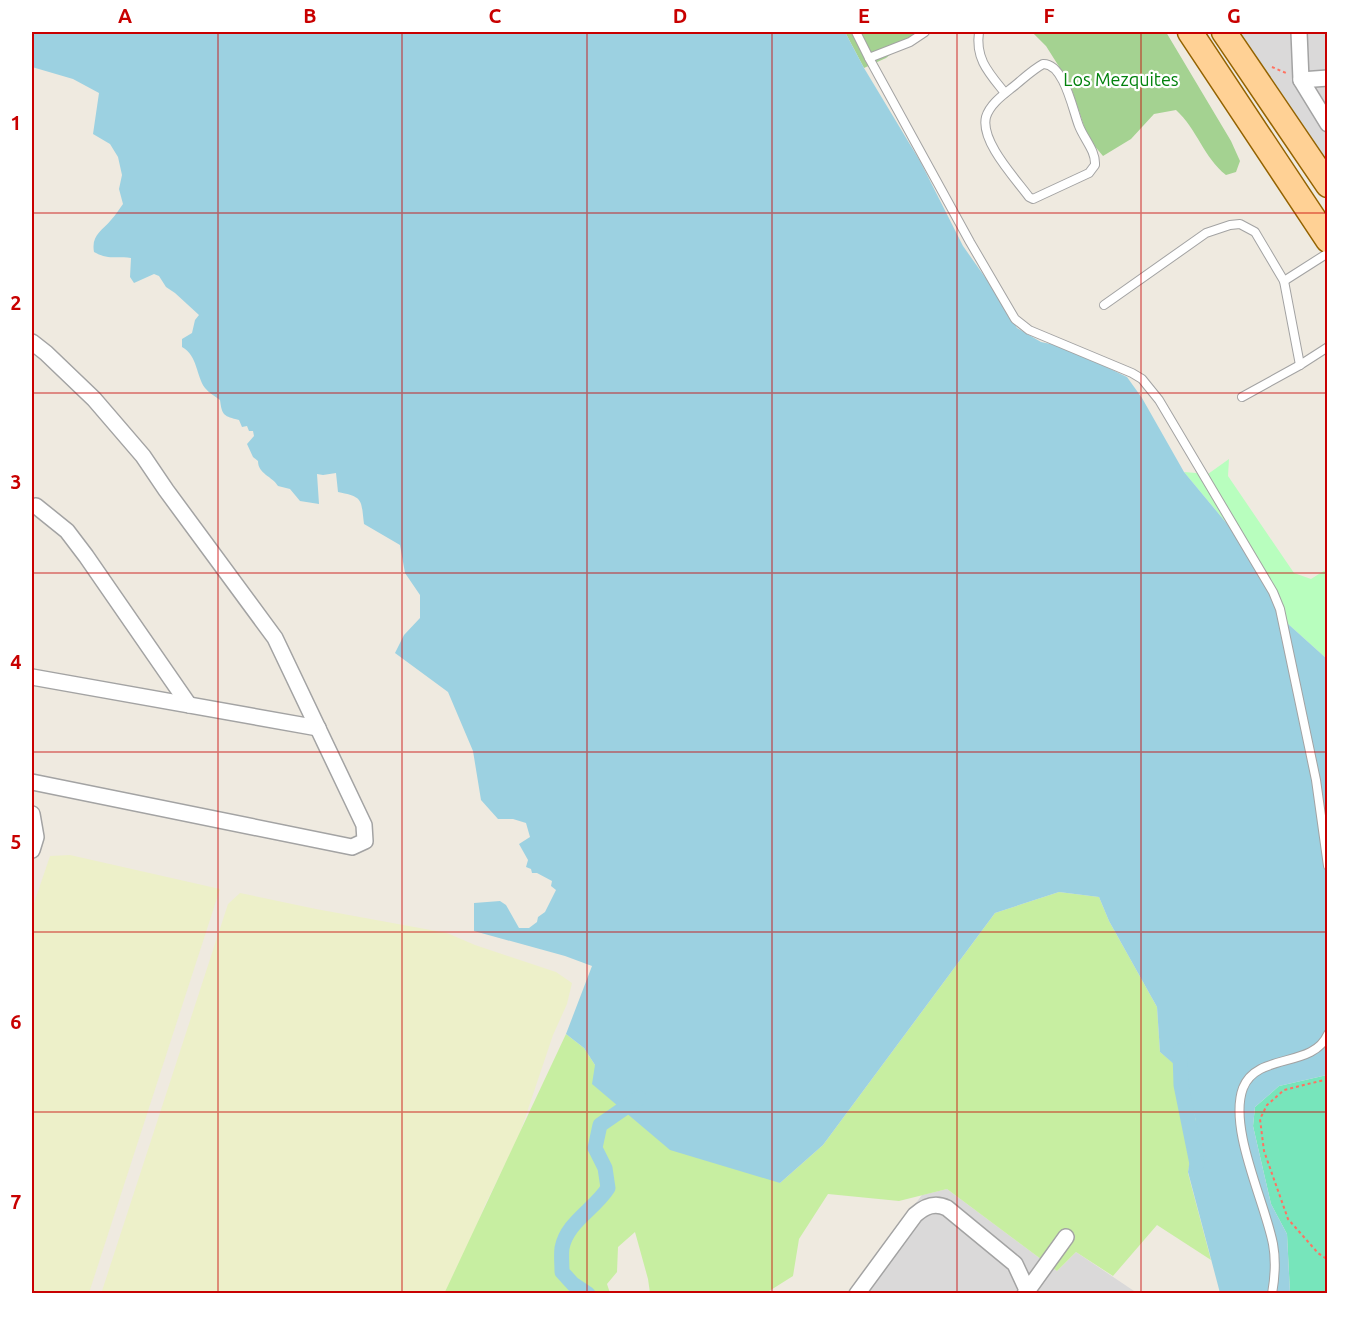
<svg xmlns="http://www.w3.org/2000/svg" width="1359" height="1325" viewBox="0 0 1359 1325" font-family="Ubuntu,sans-serif">
<rect width="100%" height="100%" fill="#efeae0"/>
<!-- residential -->
<g fill="#dad9d9">
<path d="M 1219,32 L 1327,32 L 1327,194 Z"/>
<path d="M 947,1189 L 1057,1271 L 1076,1252 L 1137,1293 L 846,1294 L 922,1195 Z"/>
</g>
<!-- farmland -->
<g fill="#edf0c9">
<path d="M 70,855 L 220,889 L 89,1293 L 32,1293 L 32,909 L 50,856 Z"/>
<path d="M 240,893 L 316,909 L 447,933 L 475,945 L 556,972 L 572,983 L 567,1004 L 553,1035 L 519,1136 L 485,1205 L 449,1293 L 101,1294 L 228,904 Z"/>
</g>
<!-- grass -->
<path fill="#c7eea1" d="M 1059,892 L 1099,897 L 1109,921 L 1157,1007 L 1160,1052 L 1182,1070 L 1196,1121 L 1188,1173 L 1211,1260 L 1157,1225 L 1113,1276 L 1076,1252 L 1057,1271 L 947,1189 L 899,1201 L 828,1194 L 799,1239 L 793,1276 L 766,1293 L 650,1293 L 648,1279 L 635,1232 L 618,1247 L 617,1272 L 607,1284 L 610,1293 L 444,1294 L 566,1034 L 584,1048 L 595,1065 L 780,1183 L 823,1145 L 995,913 Z"/>
<!-- forest -->
<g fill="#a4d291">
<path d="M 845,32 L 918,32 L 886,58 L 864,68 Z"/>
<path d="M 1032,32 L 1166,32 L 1231,141 L 1240,161 L 1236,172 L 1226,175 C 1204,158 1197,129 1176,110 L 1154,114 L 1131,139 L 1103,156 L 1088,138 L 1070,84 L 1046,46 Z"/>
</g>
<!-- park -->
<path fill="#b8febe" d="M 1229,459 L 1228,476 L 1294,573 L 1311,579 L 1327,569 L 1327,659 L 1287,623 L 1238,537 L 1184,472 L 1208,474 Z"/>
<!-- pitch -->
<path fill="#77e5bb" d="M 1327,1075 L 1327,1293 L 1290,1293 L 1287,1234 L 1271,1204 L 1253,1126 L 1255,1107 L 1279,1086 Z"/>
<!-- water -->
<path fill="#9cd1e1" d="M 32,32 L 845,32 L 864,68 L 920,161 L 963,246 L 999,297 L 1017,328 L 1041,342 L 1065,347 L 1127,377 L 1142,398 L 1184,472 L 1238,537 L 1287,623 L 1327,659 L 1327,1075 L 1279,1086 L 1255,1107 L 1253,1126 L 1271,1204 L 1287,1234 L 1290,1293 L 1220,1293 L 1188,1172 L 1196,1121 L 1182,1071 L 1160,1052 L 1157,1007 L 1109,921 L 1099,897 L 1059,892 L 995,913 L 823,1145 L 780,1183 L 670,1150 L 592,1084 L 595,1065 L 584,1048 L 566,1034 L 592,966 L 565,956 L 474,931 L 474,903 L 500,901 L 506,905 L 519,928 L 529,928 L 537,922 L 538,917 L 545,912 L 556,890 L 551,886 L 552,881 L 537,873 L 532,873 L 531,869 L 526,867 L 528,860 L 519,844 L 530,837 L 526,823 L 513,819 L 498,819 L 481,800 L 473,751 L 448,692 L 395,653 L 404,635 L 420,618 L 420,595 L 405,573 L 400,545 L 364,524 C 361,500 364,497 338,492 L 336,473 L 323,475 L 317,474 L 319,504 L 300,501 L 290,489 L 278,486 C 272,476 258,474 258,461 L 253,457 L 247,444 L 254,436 L 253,431 L 249,431 L 247,426 L 242,427 L 239,420 C 224,416 222,416 220,400 C 215,396 209,393 205,388 C 196,376 198,356 182,347 L 182,339 L 192,333 L 195,320 L 199,315 L 175,293 L 166,287 L 159,276 L 154,274 L 134,283 L 130,277 L 131,258 C 116,256 108,260 94,252 C 91,235 102,231 111,220 C 116,215 119,209 123,204 L 119,189 L 122,175 L 118,157 L 110,144 L 93,134 L 99,93 L 73,79 L 32,67 Z"/>
<g fill="none" stroke-linecap="round" stroke-linejoin="round">
<!-- canal -->
<g stroke="#9cd1e1" stroke-width="15">
<path d="M 1180,1051 L 1181,1085 L 1197,1164"/>
<path d="M 588,1294 L 573,1284 L 562,1272 C 562,1264 561,1255 562,1248 C 567,1222 594,1210 608,1188 L 605,1168 L 595,1148 L 600,1125 L 639,1098"/>
</g>
<defs>
<g id="lane">
<path d="M 856,32 L 869,58 L 910,42 L 925,32"/>
<path d="M 979,32 C 975,59 989,73 1005,93"/>
<path d="M 869,58 L 970,242 L 1015,319 L 1029,330 L 1132,373 L 1142,379 L 1159,400 L 1273,592 L 1280,609 L 1316,780 L 1328,866"/>
<path d="M 1043,64 C 1064,63 1073,111 1079,126 C 1084,139 1096,151 1095,165 L 1089,173 L 1033,199 L 1029,197 C 1015,178 980,141 986,117 C 990,104 1003,95 1013,87 C 1023,79 1032,70 1043,64 Z"/>
<path d="M 1284,281 L 1328,253"/>
<path d="M 1104,305 L 1206,233 L 1230,225 L 1240,224 L 1255,232 L 1284,281 L 1300,365"/>
<path d="M 1242,397 L 1300,365 L 1328,347"/>
<path d="M 1272,1294 C 1275,1277 1276,1260 1273,1244 C 1265,1202 1228,1128 1243,1088 C 1257,1052 1313,1069 1328,1034"/>
</g>
<g id="street">
<path d="M 1299,32 L 1301,80 L 1328,124"/>
<path d="M 1301,80 L 1328,78"/>
<path d="M 32,342 L 46,353 L 94,399 L 143,456 L 166,490 L 275,638 L 364,825 L 365,841 L 352,847 L 32,782"/>
<path d="M 36,506 L 67,531 L 86,556 L 189,705"/>
<path d="M 32,677 L 318,728"/>
<path d="M 32,814 L 36,837 L 32,850"/>
<path d="M 857,1294 L 915,1215 C 925,1206 935,1202 947,1208 L 1015,1264 L 1029,1294"/>
<path d="M 1025,1294 L 1066,1237"/>
</g>
<g id="primary">
<path d="M 1190,32 L 1328,240"/>
<path d="M 1224,32 L 1328,185"/>
</g>
</defs>
<!-- lane casing -->
<use href="#lane" stroke="#a3a3a3" stroke-width="10"/>
<!-- street casing -->
<use href="#street" stroke="#a3a3a3" stroke-width="18"/>
<!-- primary casing -->
<use href="#primary" stroke="#946300" stroke-width="27"/>
<!-- path -->
<g stroke="#ff7261" stroke-width="2" stroke-dasharray="3 3" stroke-linecap="butt">
<path d="M 1272,67 L 1286,73"/>
<path d="M 1328,1079 L 1284,1090 L 1267,1105 L 1260,1119 L 1264,1151 L 1288,1219 L 1318,1253 L 1328,1260"/>
</g>
<!-- lane -->
<use href="#lane" stroke="#fff" stroke-width="8"/>
<!-- street -->
<use href="#street" stroke="#fff" stroke-width="15"/>
<!-- primary -->
<use href="#primary" stroke="#ffd195" stroke-width="24"/>
</g>
<!-- grid -->
<path fill="none" stroke="#c80000" stroke-width="1.5" stroke-opacity="0.55" d="M 218,32 L 218,1294M 402,32 L 402,1294M 587,32 L 587,1294M 772,32 L 772,1294M 957,32 L 957,1294M 1141,32 L 1141,1294M 32,213 L 1328,213M 32,393 L 1328,393M 32,573 L 1328,573M 32,752 L 1328,752M 32,932 L 1328,932M 32,1112 L 1328,1112"/>
<g text-anchor="middle" stroke-width="4.5" stroke-linejoin="round" paint-order="stroke">
<!-- park labels -->
<g font-size="18" fill="#02820d" stroke="#fff">
<text x="1121" y="86">Los Mezquites</text>
</g>
</g>
<!-- border -->
<rect width="1359" height="1325" fill="none" stroke="#ffffff" stroke-width="66"/>
<rect x="33" y="33" width="1293" height="1259" fill="none" stroke="#c80000" stroke-width="2"/>
<g font-size="20" text-anchor="middle" font-weight="bold" fill="#c80000">
<text x="125" y="23">A</text>
<text x="310" y="23">B</text>
<text x="495" y="23">C</text>
<text x="680" y="23">D</text>
<text x="864" y="23">E</text>
<text x="1049" y="23">F</text>
<text x="1234" y="23">G</text>
<text x="16" y="130">1</text>
<text x="16" y="310">2</text>
<text x="16" y="489">3</text>
<text x="16" y="669">4</text>
<text x="16" y="849">5</text>
<text x="16" y="1029">6</text>
<text x="16" y="1209">7</text>
</g>
</svg>
